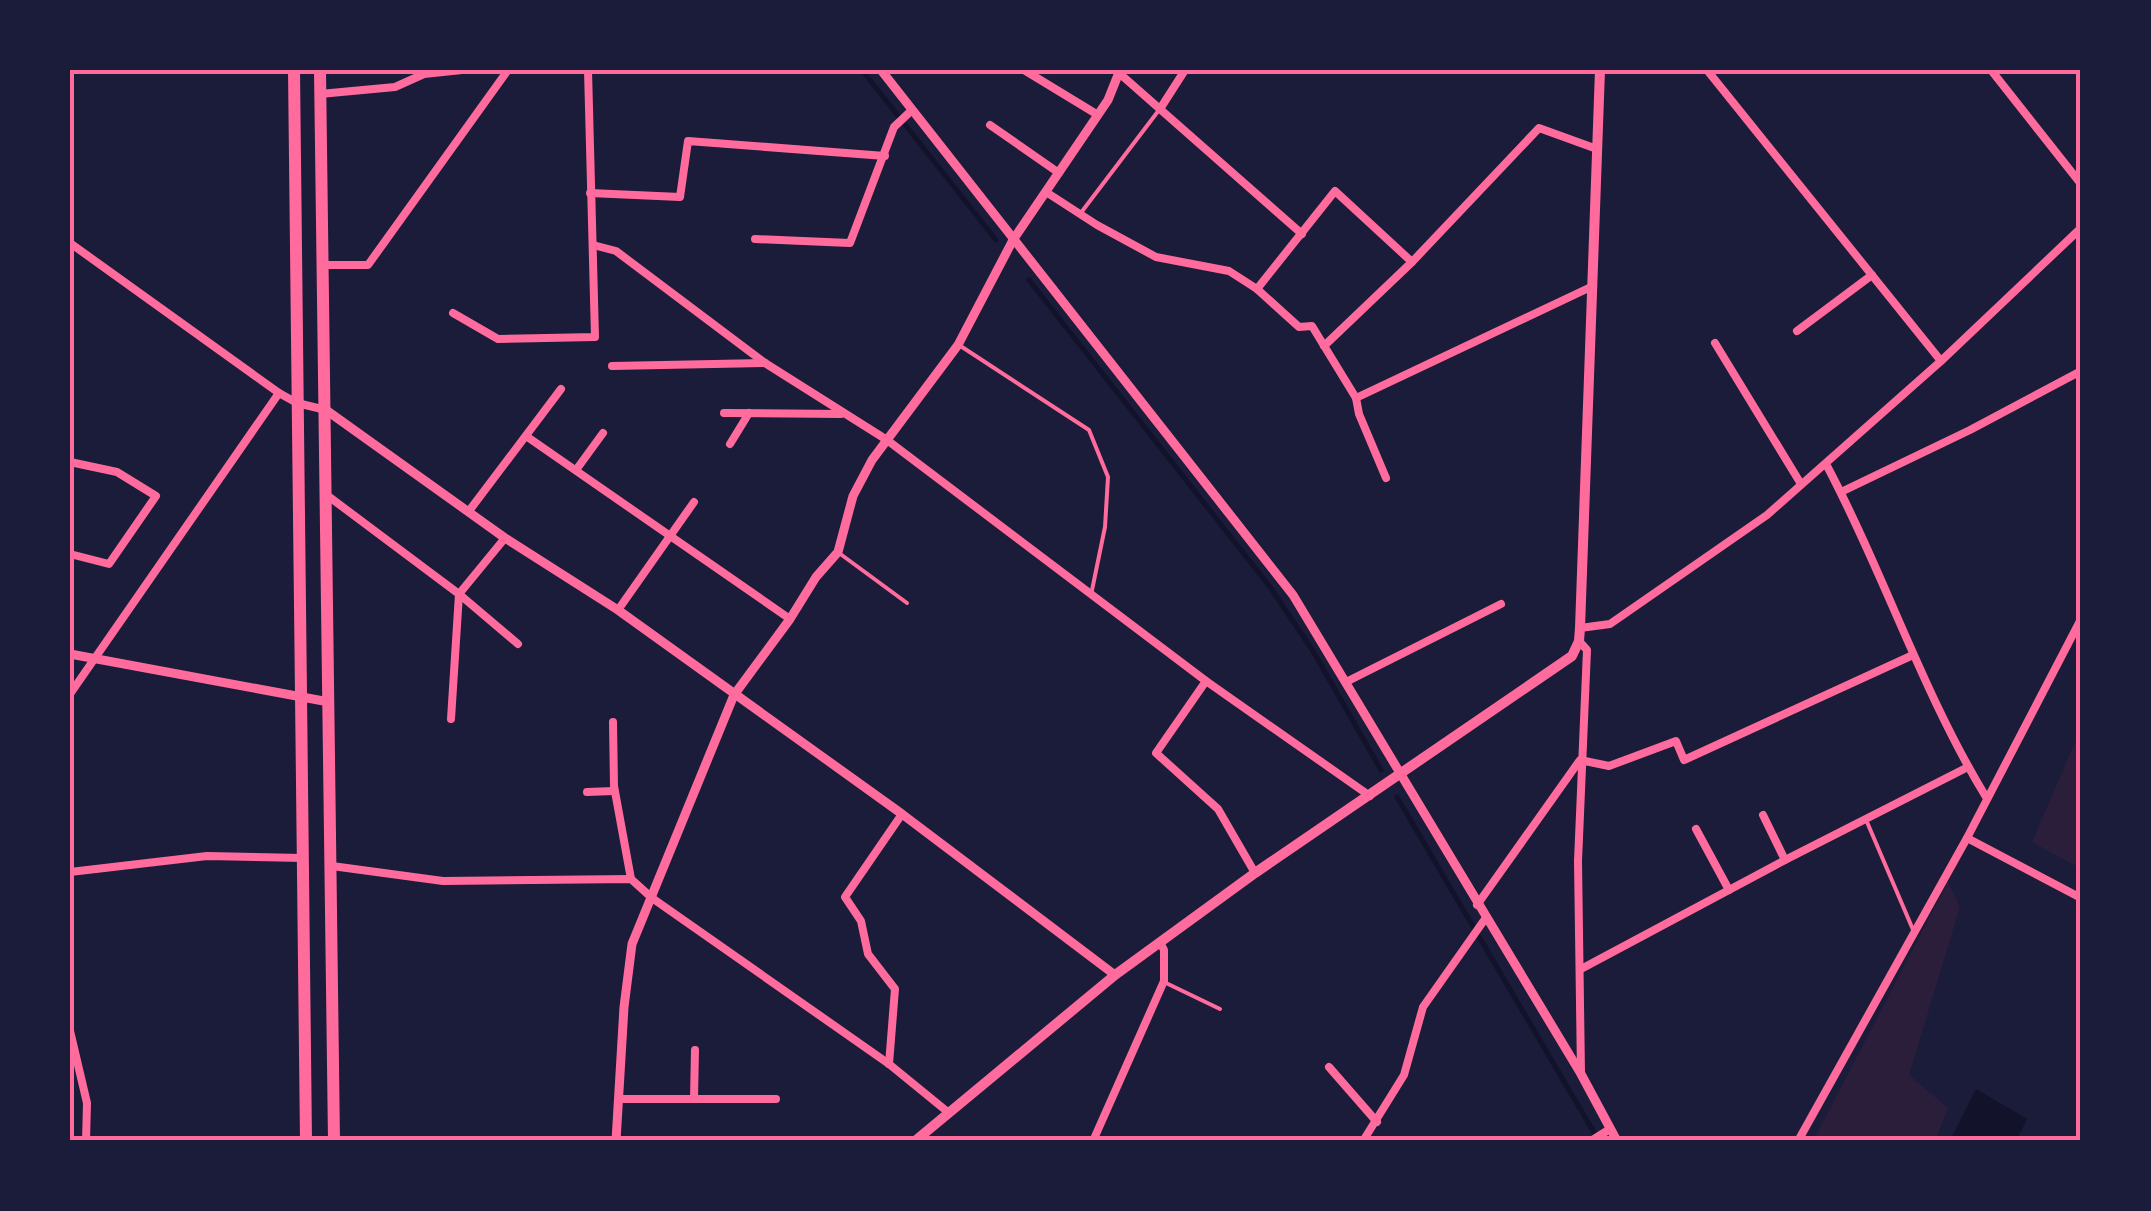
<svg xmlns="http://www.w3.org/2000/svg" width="2151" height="1211" viewBox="0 0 2151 1211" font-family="'Varela Round',sans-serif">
<rect width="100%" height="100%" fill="#1b1b3a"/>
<!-- green -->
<g fill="#2a1e3b">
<path d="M 2081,728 L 2081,869 L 2032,842 Z"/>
<path d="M 1948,882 L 1960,907 L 1909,1075 L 1948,1108 L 1935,1141 L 1813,1141 Z"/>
</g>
<!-- water -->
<path fill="#12122b" d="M 1976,1089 L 2027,1119 L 2016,1141 L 1950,1141 Z"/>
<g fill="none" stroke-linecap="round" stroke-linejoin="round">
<!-- stream -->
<g stroke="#12122b" stroke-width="5">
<path d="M 862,70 L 996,240"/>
<path d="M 1029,280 L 1270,587 L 1313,651 L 1381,770"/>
<path d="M 1397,797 L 1599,1141"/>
</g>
<!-- service -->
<g stroke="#ff6b9d" stroke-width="4">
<path d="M 1080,214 L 1159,110"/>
<path d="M 959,345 L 1089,430 L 1108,477 L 1105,527 L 1091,595"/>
<path d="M 839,553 L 907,603"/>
<path d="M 1867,822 L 1914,932"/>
<path d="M 1166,983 L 1220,1009"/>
</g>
<!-- minor -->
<g stroke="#ff6b9d" stroke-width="8">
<path d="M 1024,70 L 1098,115"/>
<path d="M 1707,70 L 1941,361"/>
<path d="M 1991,70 L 2081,184"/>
<path d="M 1119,73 L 1302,234"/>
<path d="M 320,94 L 395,87 L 424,74 L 462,70"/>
<path d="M 1160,109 L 1185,70"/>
<path d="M 990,125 L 1059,173"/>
<path d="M 1046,192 L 1097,225 L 1156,257 L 1229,271 L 1257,289 L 1299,327 L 1312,326 L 1356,398 L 1359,414 L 1386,478"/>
<path d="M 590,193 L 680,197 L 688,141 L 885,156"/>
<path d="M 755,239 L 850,243 L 894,127 L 912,110"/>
<path d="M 70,243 L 279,393 L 297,403 L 326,410"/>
<path d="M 593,245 L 616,251 L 765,363 L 887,440 L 1206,681 L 1370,796"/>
<path d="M 323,265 L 368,265 L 508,70"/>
<path d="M 1257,289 L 1335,191 L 1412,262"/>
<path d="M 453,313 L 498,339 L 595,337 L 588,70"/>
<path d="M 1797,331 L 1872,275"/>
<path d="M 1715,343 L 1801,484"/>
<path d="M 1324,346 L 1412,262 L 1539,128 L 1597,149"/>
<path d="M 612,366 L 765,363"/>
<path d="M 1356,398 L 1593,286"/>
<path d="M 724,413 L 841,414"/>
<path d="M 526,436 L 790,619"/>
<path d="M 730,444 L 749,413"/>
<path d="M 70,462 L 117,472 L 156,496 L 109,564 L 70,554"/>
<path d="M 1826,464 C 1884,573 1922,692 1986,797"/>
<path d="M 576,470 L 603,433"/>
<path d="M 1841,492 L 1970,430 L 2081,371"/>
<path d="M 328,496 L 459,594 L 518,644"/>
<path d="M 469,511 L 561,389"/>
<path d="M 618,610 L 694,502"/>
<path d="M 1580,628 L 1610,624 L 1767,515 L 1941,361 L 2081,228"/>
<path d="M 1579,641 L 1587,650 L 1578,861 L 1581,1074"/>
<path d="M 1206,681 L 1156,753 L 1218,809 L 1255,873"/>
<path d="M 1346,682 L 1501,604"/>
<path d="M 70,694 L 279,393"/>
<path d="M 451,719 L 459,594 L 505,538"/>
<path d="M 613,722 L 614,786 L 631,879"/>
<path d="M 587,792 L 614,791"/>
<path d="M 1763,815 L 1785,860"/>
<path d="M 1696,829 L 1729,890"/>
<path d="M 1967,838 L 2081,898"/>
<path d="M 332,866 L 443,881 L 631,879 L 652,898 L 889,1064 L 949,1113"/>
<path d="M 70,872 L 207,856 L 303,858"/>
<path d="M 1477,905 L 1580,760 L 1609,766 L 1676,741 L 1684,760 L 1913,655"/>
<path d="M 1581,969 L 1785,860 L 1968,767"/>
<path d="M 70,1031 L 87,1103 L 86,1141"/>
<path d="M 889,1064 L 895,989 L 868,954 L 861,921 L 845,897 L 902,814"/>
<path d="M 1329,1067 L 1377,1122"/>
<path d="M 619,1099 L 776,1099"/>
<path d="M 694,1099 L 695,1050"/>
<path d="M 1093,1141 L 1164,981 L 1164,950 L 1160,942"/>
<path d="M 1363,1141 L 1404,1075 L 1423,1007 L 1485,919"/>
<path d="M 1591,1141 L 1610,1129"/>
<path d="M 1798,1141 L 1967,838 L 2081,619"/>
</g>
<!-- tertiary -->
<g stroke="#ff6b9d" stroke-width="9">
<path d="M 881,70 L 1293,595 L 1581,1074 L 1617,1141"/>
<path d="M 326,410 L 505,538 L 618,610 L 902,814 L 1115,975"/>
<path d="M 70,654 L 329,702"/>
<path d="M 616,1141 L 624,1007 L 632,944 L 734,695 L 790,619 L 816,577 L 838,552 L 853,496 L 872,460 L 958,345 L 1013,240 L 1108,100 L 1120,70"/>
</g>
<!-- secondary -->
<path stroke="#ff6b9d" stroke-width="10" d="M 915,1141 L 1115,975 L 1255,873 L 1572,656 L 1579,641 L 1580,628 L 1600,70"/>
<!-- trunk -->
<g stroke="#ff6b9d" stroke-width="12">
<path d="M 294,70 L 306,1141"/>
<path d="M 320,70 L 334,1141"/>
</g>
</g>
<!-- border -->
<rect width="2151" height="1211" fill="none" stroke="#1b1b3a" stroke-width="145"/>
<rect x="72" y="72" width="2006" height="1066" fill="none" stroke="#ff6b9d" stroke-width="4"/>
</svg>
